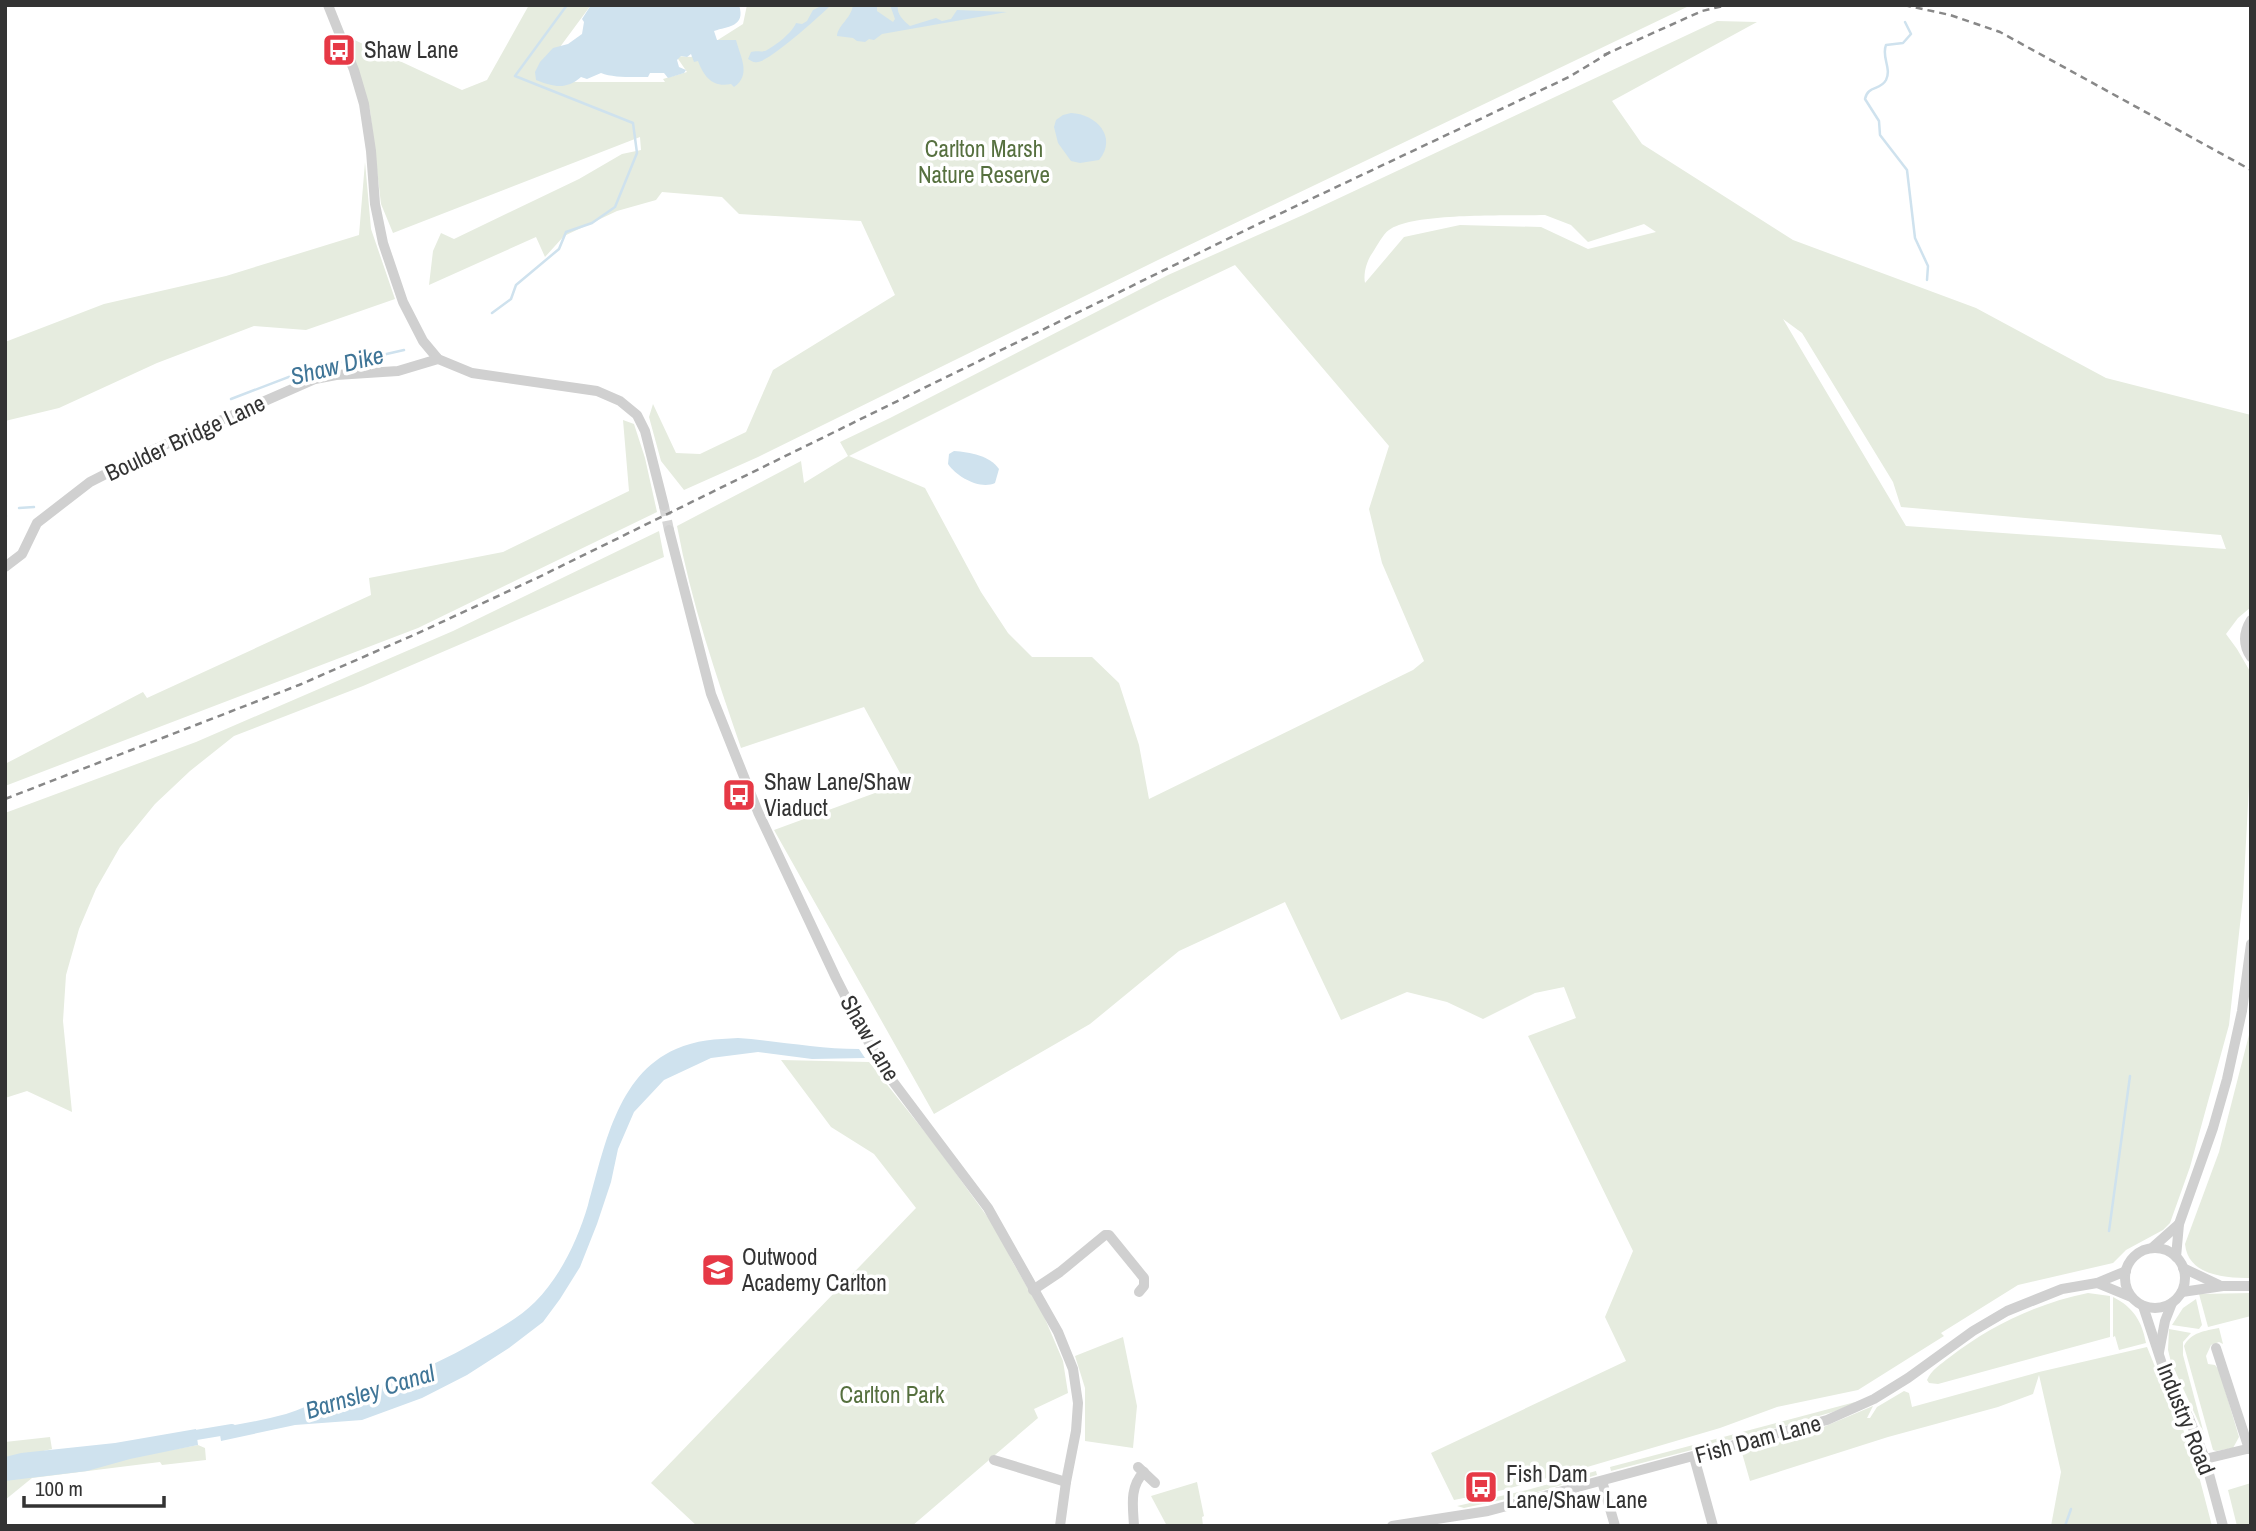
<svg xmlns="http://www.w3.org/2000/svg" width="2256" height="1531" viewBox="0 0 2256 1531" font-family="'Archivo Narrow',sans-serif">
<rect width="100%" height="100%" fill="#fff"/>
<!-- green -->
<g fill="#e6ecdf" fill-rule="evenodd">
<path d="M 529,5 L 591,5 L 543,70 L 568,82 L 665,82 L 663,79 L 687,72 L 676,56 L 691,57 L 743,24 L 747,5 L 1691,5 L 1158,260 L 758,457 L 684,490 L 661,461 L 649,417 L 653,404 L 676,453 L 700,454 L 746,432 L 773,370 L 895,295 L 861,221 L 739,214 L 722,197 L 662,192 L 656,200 L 617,211 L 564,236 L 545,257 L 536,237 L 429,285 L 433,251 L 441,233 L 454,239 L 579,179 L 622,154 L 641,150 L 640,137 L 393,233 L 381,204 L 370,110 L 348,37 L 462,90 L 487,80 Z"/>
<path d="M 1717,21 L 1757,22 L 1612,101 L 1642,144 L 1793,240 L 1976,308 L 2106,378 L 2251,415 L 2251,607 L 2238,618 L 2226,634 L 2237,649 L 2251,673 L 2251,749 L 2243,897 L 2229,1025 L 2190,1167 L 2170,1223 L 2163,1230 L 2126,1250 L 2113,1263 L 2018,1285 L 1941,1333 L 1944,1336 L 1858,1390 L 1777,1407 L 1720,1428 L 1577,1470 L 1503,1490 L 1454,1500 L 1431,1453 L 1626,1361 L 1605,1317 L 1633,1251 L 1528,1036 L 1576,1018 L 1564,987 L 1535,993 L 1483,1019 L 1447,1002 L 1407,992 L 1341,1020 L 1285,902 L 1179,951 L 1090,1024 L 934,1114 L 774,830 L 905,782 L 864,707 L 741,748 C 716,675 691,602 677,526 L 801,461 L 804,483 L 848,456 L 840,442 L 890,418 L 1168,275 L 1303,215 ZM 1545,215 L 1571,225 L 1588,242 L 1644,224 L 1656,232 L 1588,249 L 1541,227 L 1460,225 L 1404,237 L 1365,283 C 1363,273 1367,260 1373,252 C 1377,246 1383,234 1389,230 C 1413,212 1512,216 1545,215 ZM 1235,265 L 1389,446 L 1369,509 L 1382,563 L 1424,661 L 1413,670 L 1149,799 L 1139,745 L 1119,683 L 1092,657 L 1032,657 L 1008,633 L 981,592 L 925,488 L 849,456 L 1157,302 ZM 1783,319 L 1802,333 L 1893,482 L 1901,507 L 2221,535 L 2226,549 L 1906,526 Z"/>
<path d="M 365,162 L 371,229 L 395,299 L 306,330 L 254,326 L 157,363 L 59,408 L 5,421 L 5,342 L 104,304 L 226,276 L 359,235 Z"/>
<path d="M 623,420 L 634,424 L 645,458 L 657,512 L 418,628 L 5,786 L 5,764 L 143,692 L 147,698 L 371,595 L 369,578 L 503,552 L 629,491 Z"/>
<path d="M 659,531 L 664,557 L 363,686 L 234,736 L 190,771 L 155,804 L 120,847 L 96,889 L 79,929 L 66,975 L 63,1021 L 72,1112 L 27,1091 L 5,1098 L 5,813 L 196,742 L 453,631 Z"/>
<path d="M 2251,1027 L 2251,1278 C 2226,1278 2188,1276 2185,1244 L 2219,1152 Z"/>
<path d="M 781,1060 L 869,1062 L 936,1146 L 997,1230 L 1012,1261 L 1043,1314 L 1063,1361 L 1068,1393 L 1034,1409 L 1038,1418 L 912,1526 L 697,1526 L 651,1483 L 916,1208 L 874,1154 L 831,1127 Z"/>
<path d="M 2088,1293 L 2110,1296 L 2110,1337 L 1938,1384 L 1929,1383 L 1927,1380 C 1931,1370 1941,1364 1950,1357 C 1990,1326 2038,1303 2088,1293 Z"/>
<path d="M 2251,1293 L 2251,1316 L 2208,1327 L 2199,1294 Z"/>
<path d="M 2113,1297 C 2133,1307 2142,1321 2146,1343 L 2119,1350 L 2115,1336 L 2113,1337 Z"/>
<path d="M 2196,1299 L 2202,1325 L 2199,1329 L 2172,1325 L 2183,1308 Z"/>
<path d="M 2219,1328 L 2223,1344 L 2219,1342 L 2211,1345 L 2206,1356 L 2208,1364 L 2215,1365 L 2219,1370 L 2239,1437 L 2233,1448 L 2216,1451 L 2213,1450 L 2184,1346 C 2191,1332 2205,1331 2219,1328 Z"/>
<path d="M 2169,1329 L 2191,1333 L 2183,1342 L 2183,1355 L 2204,1434 L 2171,1362 L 2168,1350 Z"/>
<path d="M 1123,1337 L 1137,1406 L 1133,1448 L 1085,1441 L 1085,1388 L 1075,1356 Z"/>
<path d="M 2147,1347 L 2171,1406 L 2181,1424 L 2195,1461 L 2212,1526 L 2051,1526 L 2061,1472 L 2039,1375 L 2033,1394 L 1998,1407 L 1888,1437 L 1750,1481 L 1742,1453 L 1802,1436 L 1873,1406 L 1867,1418 L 1870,1418 L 1877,1407 L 1904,1391 L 1909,1393 L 1912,1407 L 2039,1372 Z"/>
<path d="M 1859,1401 L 1836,1411 L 1795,1423 L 1611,1471 L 1610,1467 Z"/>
<path d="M 50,1437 L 52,1449 L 5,1460 L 5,1442 Z"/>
<path d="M 198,1445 L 205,1448 L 206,1460 L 162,1465 L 160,1462 L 32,1478 L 5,1500 L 5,1481 L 8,1480 Z"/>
<path d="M 1596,1471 L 1597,1475 L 1530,1494 L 1464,1508 L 1457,1506 L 1527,1490 Z"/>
<path d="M 1197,1482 L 1204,1516 L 1202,1517 L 1203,1526 L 1167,1526 L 1151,1496 Z"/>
<path d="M 2251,1483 L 2251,1526 L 2237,1526 L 2228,1490 Z"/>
</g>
<!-- water -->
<g fill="#cfe2ee">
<path d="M 591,5 L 739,5 C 746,27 728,26 714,31 L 717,40 L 736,40 C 740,56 752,75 734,87 L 731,84 C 713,88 704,77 698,61 L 694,62 L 691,54 L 687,57 L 681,56 L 677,60 L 679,67 L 686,70 L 684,73 L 668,78 L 664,73 L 650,73 L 648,77 C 634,77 613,78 601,73 L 587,79 L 581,77 C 566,90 554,87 536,80 L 535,72 L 540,62 L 553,48 L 568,44 L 582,34 L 584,22 L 582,19 Z"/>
<path d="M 823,5 L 831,5 C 820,16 771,60 758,62 C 753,63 752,61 748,59 L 751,52 C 757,50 762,53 767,50 C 776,45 792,33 796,23 L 802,24 L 807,21 L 813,10 Z"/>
<path d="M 853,5 L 877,5 L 877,11 L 893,22 L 895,19 L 890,5 L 898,5 C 896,14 904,21 910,26 L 936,18 L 942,21 L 951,19 L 957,10 L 1007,12 L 882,34 L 874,40 L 869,39 L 865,42 L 857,41 L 853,38 L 837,36 C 838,25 851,19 853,5 Z"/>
<path d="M 1071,113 C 1096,114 1118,137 1099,160 L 1080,163 L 1071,161 L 1058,143 L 1054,127 L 1056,120 L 1063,115 Z"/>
<path d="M 954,451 C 970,452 990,456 999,469 L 995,483 C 980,490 957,477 948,464 L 949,454 Z"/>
<path d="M 738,1038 C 779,1041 818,1049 859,1049 L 865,1058 L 812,1059 L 758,1052 L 711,1058 L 664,1080 L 634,1112 L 618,1149 L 611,1182 L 597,1224 L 580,1267 L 560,1299 L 543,1322 L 509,1348 L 467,1375 L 422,1398 L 362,1420 L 295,1425 L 221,1441 L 219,1428 C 241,1424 264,1420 286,1414 C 300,1410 312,1403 326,1399 C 350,1393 374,1388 398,1379 C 424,1369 449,1357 474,1343 C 495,1331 518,1319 535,1302 C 561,1276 578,1239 588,1205 C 604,1150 616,1075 676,1049 C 696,1040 716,1039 738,1038 Z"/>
<path d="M 196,1429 L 198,1445 L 130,1459 L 87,1471 L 5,1481 L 5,1457 L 21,1453 L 115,1443 Z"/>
</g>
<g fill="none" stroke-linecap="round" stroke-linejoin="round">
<!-- stream -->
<g stroke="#cfe2ee" stroke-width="2.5">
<path d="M 1905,22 L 1911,34 L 1903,43 L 1886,45 C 1881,57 1892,68 1886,80 C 1880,91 1868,85 1865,99 L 1879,121 L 1880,135 L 1907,170 L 1915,238 L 1928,266 L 1927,280"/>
<path d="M 492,313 L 511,299 L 516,285 L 559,249 L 566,232 L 592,223 L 615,207 L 637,153 L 633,123 L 515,76 L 567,5"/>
<path d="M 231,399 L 320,365 L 369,358 L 404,350"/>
<path d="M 19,508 L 34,507"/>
<path d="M 5,517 L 6,516"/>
<path d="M 2109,1231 L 2130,1076"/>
<path d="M 2065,1526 L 2071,1509"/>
</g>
<!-- canal -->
<path stroke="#cfe2ee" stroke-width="10" d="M 184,1437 L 232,1429"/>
<!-- minor-tunnel -->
<path stroke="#d6d6d6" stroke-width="10" stroke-dasharray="10 5" stroke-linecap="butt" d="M 664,506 L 669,530"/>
<!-- minor -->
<g stroke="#d0d0d0" stroke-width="10">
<path d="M 328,5 L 354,70 L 364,104 L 371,151 L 375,204 L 383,243 L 403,302 L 423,341 L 438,359 L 472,373 L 597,391 L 620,401 L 637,415 L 645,431 L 664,506"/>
<path d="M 669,530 L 711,694 L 758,812 L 836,978 L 868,1041 L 891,1079 L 988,1208 L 1058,1332 L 1073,1369 L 1078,1403 L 1076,1431 L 1066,1482 L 1060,1526"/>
<path d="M 5,567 L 22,554 L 37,523 L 90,482 L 153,450 L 315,379 L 336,375 L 398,371 L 438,359"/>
<path d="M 2251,620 C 2243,633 2243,645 2251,657"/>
<circle cx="2155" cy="1278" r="30"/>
<path d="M 2152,1248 L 2179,1224"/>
<path d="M 2176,1257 L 2179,1224 L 2213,1128 L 2227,1079 L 2242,1011 L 2251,944"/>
<path d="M 2183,1268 L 2219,1285"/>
<path d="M 2097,1283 L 2131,1297"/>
<path d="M 1033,1290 L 1060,1272 L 1105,1235 L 1109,1235 L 1144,1278 L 1144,1286 L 1139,1292"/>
<path d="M 2182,1292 L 2223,1286 L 2251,1286"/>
<path d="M 2143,1306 L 2163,1367 L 2189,1418 L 2205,1459 L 2223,1526"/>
<path d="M 2216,1348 L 2249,1449"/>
<path d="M 2159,1352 L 2165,1321 L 2172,1303"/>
<path d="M 1694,1457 L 1713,1526"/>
<path d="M 2205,1459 L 2251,1448"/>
<path d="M 994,1460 L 1066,1482"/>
<path d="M 1138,1467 L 1155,1483"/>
<path d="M 1602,1481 L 1615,1526"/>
<path d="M 1134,1526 C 1133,1507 1129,1487 1144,1472"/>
<path d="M 1392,1526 L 1488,1511 L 1827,1420 L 1874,1399 L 1908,1378 L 1973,1331 L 2007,1311 L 2062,1289 L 2097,1283 L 2126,1271"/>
</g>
<!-- rail -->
<g stroke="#888" stroke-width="2.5" stroke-dasharray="7 5" stroke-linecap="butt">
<path d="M 1904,5 L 1950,15 L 2000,32 L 2251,170"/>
<path d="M 1604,55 L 1702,11 L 1727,5"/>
<path d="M 5,799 L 299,685 L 416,634 L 539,577 L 1254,226 L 1569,77 L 1612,51"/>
</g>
</g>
<!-- icons -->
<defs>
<symbol id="bus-square" viewBox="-11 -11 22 22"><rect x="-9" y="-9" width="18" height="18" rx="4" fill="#e63946" stroke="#fff"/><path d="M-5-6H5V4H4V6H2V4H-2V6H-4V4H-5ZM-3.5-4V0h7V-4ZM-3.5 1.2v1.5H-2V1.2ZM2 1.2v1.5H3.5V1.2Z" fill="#fff"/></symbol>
<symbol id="school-square" viewBox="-11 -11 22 22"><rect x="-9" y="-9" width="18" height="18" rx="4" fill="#e63946" stroke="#fff"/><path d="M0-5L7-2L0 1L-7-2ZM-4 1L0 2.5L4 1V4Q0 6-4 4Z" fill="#fff"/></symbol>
</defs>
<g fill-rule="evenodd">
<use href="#bus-square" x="320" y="31" width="38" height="38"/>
<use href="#bus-square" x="720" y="776" width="38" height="38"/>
<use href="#school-square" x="699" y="1251" width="38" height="38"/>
<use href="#bus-square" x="1462" y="1468" width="38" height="38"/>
</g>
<g text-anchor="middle" stroke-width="7" stroke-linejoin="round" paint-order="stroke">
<!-- poi labels -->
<g font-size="23" fill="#333" stroke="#fff" text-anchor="start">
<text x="364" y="58">Shaw Lane</text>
<text x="764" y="790">Shaw Lane/Shaw<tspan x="764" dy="26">Viaduct</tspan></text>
<text x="742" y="1265">Outwood<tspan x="742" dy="26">Academy Carlton</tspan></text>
<text x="1506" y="1482">Fish Dam<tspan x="1506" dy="26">Lane/Shaw Lane</tspan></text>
</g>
<!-- park labels -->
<g font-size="23" fill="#56703f" stroke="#fff">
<text x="984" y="157">Carlton Marsh<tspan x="984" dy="26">Nature Reserve</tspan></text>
<text x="892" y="1403">Carlton Park</text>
</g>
<!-- street labels -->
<g font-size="23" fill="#333" stroke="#fff">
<text transform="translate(185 438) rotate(-25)" y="8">Boulder Bridge Lane</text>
<text transform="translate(870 1038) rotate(60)" y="8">Shaw Lane</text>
<text transform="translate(2186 1419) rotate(68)" y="8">Industry Road</text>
<text transform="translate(1758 1439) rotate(-15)" y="8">Fish Dam Lane</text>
</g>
<!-- water labels -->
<g font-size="24" font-style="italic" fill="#3f7597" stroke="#fff">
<text transform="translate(337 366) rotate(-14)" y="8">Shaw Dike</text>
<text transform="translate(370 1392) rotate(-17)" y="8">Barnsley Canal</text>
</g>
</g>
<!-- border -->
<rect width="2256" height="1531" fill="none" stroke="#333333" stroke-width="14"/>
<!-- scale -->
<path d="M24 1496v10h140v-10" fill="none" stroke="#333333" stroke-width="3.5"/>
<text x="35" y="1496" font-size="21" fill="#333333" stroke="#ffffff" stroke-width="5" paint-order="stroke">100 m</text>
</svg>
